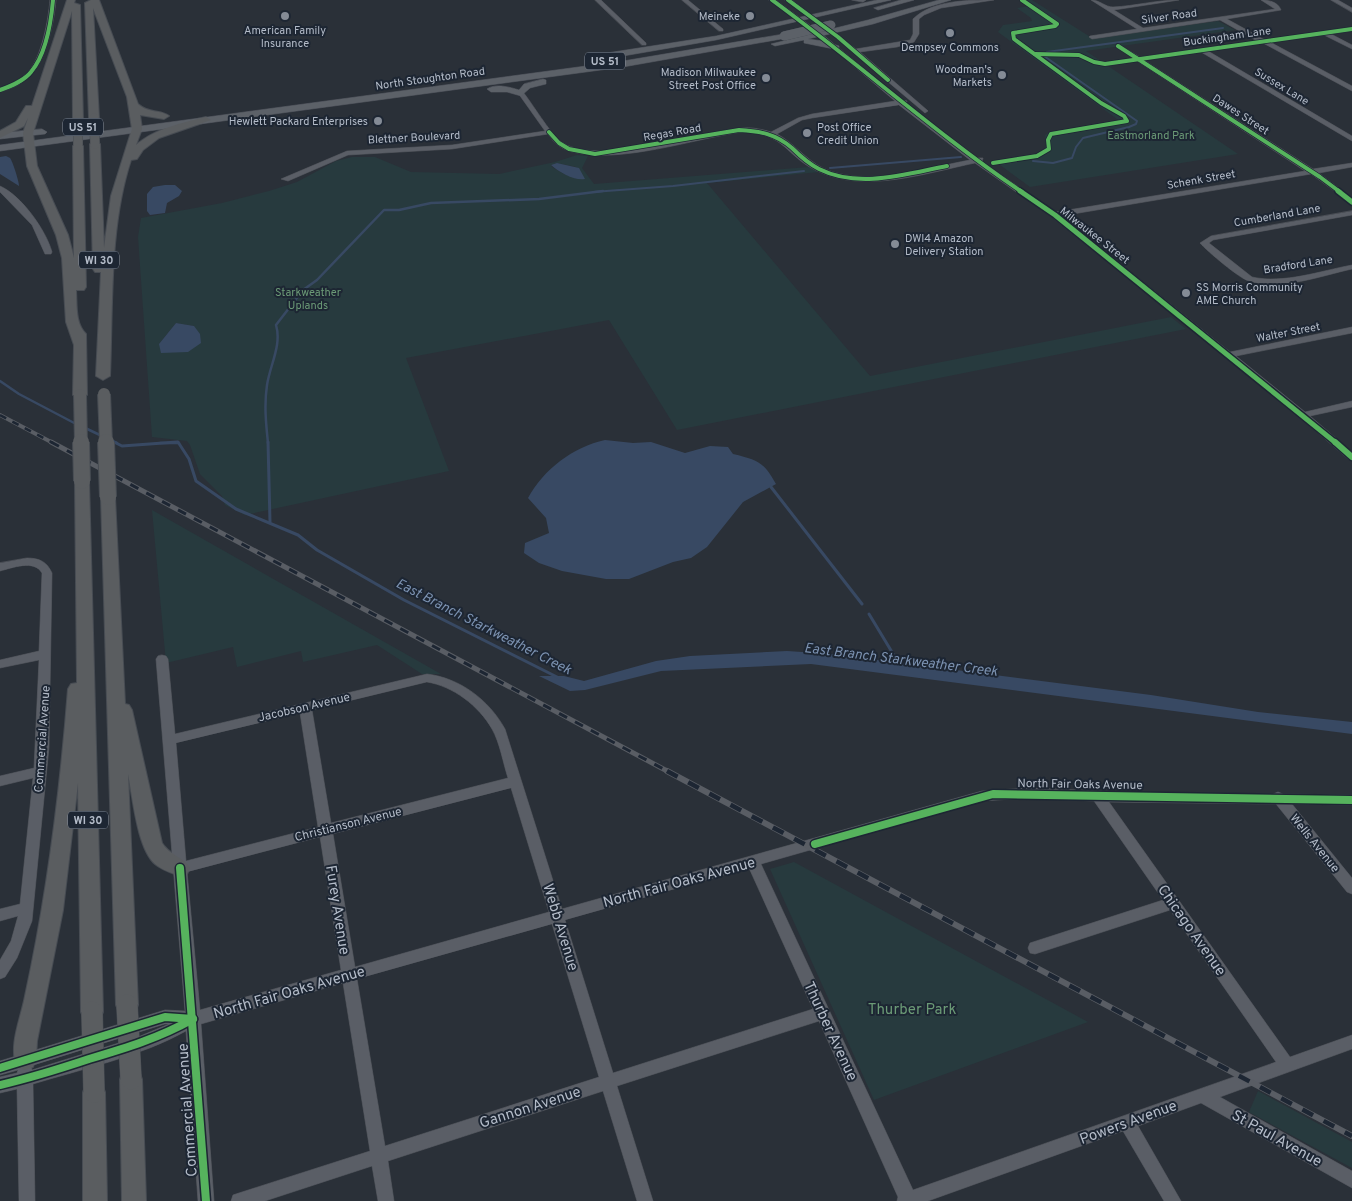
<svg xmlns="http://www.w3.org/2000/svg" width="1352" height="1201" viewBox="0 0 1352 1201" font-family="Overpass,sans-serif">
<rect width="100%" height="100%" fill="#2a3038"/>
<!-- green -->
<g fill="#273a3e" fill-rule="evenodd">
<path d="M 1020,0 L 1032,0 L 1092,38 L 1218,21 L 1235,30 L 1086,51 L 1238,154 L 1030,187 L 996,162 L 1032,155 L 1043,151 L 1046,146 L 1045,135 L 1050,132 L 1121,122 L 998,32 L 1003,25 L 1032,21 L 1031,18 L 1017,8 L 1030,6 Z"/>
<path d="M 577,155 L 588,156 L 582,168 L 594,184 L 809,167 L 819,172 L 707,183 L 870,376 L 1171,317 L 1186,329 L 677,430 L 609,320 L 406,358 L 449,471 L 245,515 L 225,505 L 222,496 L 200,474 L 190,445 L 187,441 L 152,437 L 138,237 L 141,218 L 222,203 L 269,191 L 297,182 L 336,161 L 352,157 L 375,157 L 411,172 L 499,174 L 555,162 ZM 557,163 L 576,167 L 582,179 L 564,174 L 552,167 L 551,165 ZM 176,323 L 194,326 L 159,344 Z"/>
<path d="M 152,510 L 441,674 L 422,674 L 377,645 L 303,662 L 301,651 L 237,667 L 233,647 L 166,663 Z"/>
<path d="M 794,862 L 1088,1022 L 874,1100 L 770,869 Z"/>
<path d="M 1258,1091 L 1352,1142 L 1352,1168 L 1249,1112 Z"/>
</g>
<!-- water -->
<g fill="#384963">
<path d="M 6,156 L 10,158 C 13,162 19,182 19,186 L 0,174 L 0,157 Z"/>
<path d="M 557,163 L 579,168 L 585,179 C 574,181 559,172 551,165 Z"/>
<path d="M 165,185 L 175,185 L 182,191 L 179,196 L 167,203 L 165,213 L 150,215 L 147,211 L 147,194 L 153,187 Z"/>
<path d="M 176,323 L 194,326 L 200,334 L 201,343 L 188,352 L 161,353 L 159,344 Z"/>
<path d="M 605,440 L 633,443 L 651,442 L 685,453 L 710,446 L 728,447 L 733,454 C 758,460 764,462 776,484 L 743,502 L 707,547 L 691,558 L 673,562 L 629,579 L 606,579 L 562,571 L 539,563 L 524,553 L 525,543 L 549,533 L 546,518 L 528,498 C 544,469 573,447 605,440 Z"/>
<path d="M 787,651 L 832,654 L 1151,695 L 1258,712 L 1352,722 L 1352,734 L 811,664 L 661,671 L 585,690 L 570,691 L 539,676 L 564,676 L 584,681 L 656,661 L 690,656 Z"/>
</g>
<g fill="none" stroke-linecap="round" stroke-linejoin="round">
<!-- stream-far2 -->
<g stroke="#384963" stroke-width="2">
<path d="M 1047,52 L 1223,28"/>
<path d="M 1033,161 L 1053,163 L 1072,158 L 1076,147 L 1083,138 L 1129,127 L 1136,124 L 1137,121 L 1044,56"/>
<path d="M 830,168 L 961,157"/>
<path d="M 593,192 L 673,186 L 804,171"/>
</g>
<!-- stream-far1 -->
<g stroke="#384963" stroke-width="2.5">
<path d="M 0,381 L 19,394 L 78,425"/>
<path d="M 83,427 L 102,436"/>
<path d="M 110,440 L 117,443"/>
<path d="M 160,443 L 179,443"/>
<path d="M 268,443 C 266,424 264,405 267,385 C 270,365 282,345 276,325 L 303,290 L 317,280 L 384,210 L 399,210 L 431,203 L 539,199 L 603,191"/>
</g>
<!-- stream -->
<g stroke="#384963" stroke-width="3">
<path d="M 114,442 L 122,446 L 177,442"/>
<path d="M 178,442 L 189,459 L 196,481 L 236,509 L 298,535 L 317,550 L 404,600 L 559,678"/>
<path d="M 268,442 L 270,522"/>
<path d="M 771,487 L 862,604"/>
<path d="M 869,614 L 901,667"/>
</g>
<defs>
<g id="minor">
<path d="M 50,0 L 56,0 C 54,22 47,59 31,75 C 23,84 11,89 0,92 L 0,88 C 10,84 20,80 28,72 C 42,56 48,21 50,0 Z"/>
<path d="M 595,0 L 601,0 L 646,43 L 646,45 L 642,45 Z"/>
<path d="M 682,0 L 688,0 L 723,29 L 723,31 L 719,31 Z"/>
<path d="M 769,0 L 776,0 L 822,34 L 902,100 L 907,101 L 906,104 L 977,158 L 983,158 L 982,162 L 1056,212 L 1305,171 L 1137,61 L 1105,66 L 1102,64 L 1133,58 L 1116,47 L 1115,46 L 1118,44 L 1140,57 L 1257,41 L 1220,20 L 1092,39 L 1089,37 L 1090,36 L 1137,29 L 1091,0 C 1100,0 1105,7 1113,7 C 1135,6 1156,0 1179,0 L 1114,10 L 1143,28 L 1275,9 L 1261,0 C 1269,0 1278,2 1281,10 L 1227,19 L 1265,40 L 1352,27 L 1352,31 L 1331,34 L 1352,45 L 1352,49 L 1324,35 L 1270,42 L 1352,86 L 1352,91 L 1263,43 L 1208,51 L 1352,136 L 1352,141 L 1201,52 L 1144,60 L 1313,169 L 1352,163 L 1352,167 L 1319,173 L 1352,198 L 1352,204 L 1311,174 L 1061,216 L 1230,352 L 1352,327 L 1352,333 L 1236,356 L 1305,412 L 1352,401 L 1352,407 L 1310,416 L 1352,452 L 1352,460 L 1348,459 L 1300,417 L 1052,217 L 975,163 C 926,173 865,194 817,171 C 784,155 787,134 742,132 C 692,139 621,164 572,152 C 561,149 554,143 548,134 L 452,149 L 348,155 L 288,181 L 281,179 L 347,151 L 452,145 L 545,131 L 518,93 L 521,91 L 523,92 C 532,103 550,133 560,141 C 595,168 698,132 741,128 C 751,127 761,129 771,132 L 798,118 L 812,114 L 895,101 L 818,36 ZM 899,105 L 970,160 C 926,168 865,188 823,168 C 806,160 794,143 777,134 L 802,120 L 812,118 Z"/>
<path d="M 785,0 L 792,0 L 856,49 L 910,40 L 913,34 L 913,19 C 932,0 968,0 994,0 L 941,8 L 924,15 L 919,19 L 919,34 L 914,42 L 897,47 L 860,52 L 927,110 L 928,111 L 925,113 L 836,38 Z"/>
<path d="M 852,0 L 866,0 L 863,2 Z"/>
<path d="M 1331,0 L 1338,0 L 1352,8 L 1352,12 Z"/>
<path d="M 0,186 C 21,195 46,230 52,252 L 51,254 L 45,254 L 32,225 L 0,192 Z"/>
<path d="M 1352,211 L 1352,215 L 1213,240 L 1209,243 L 1252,277 C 1284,284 1320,271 1352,265 L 1352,269 C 1320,276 1281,291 1249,281 C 1240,279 1207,251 1200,243 L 1211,236 Z"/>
<path d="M 27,558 C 40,558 47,562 52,573 L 49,747 L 32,921 L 17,958 L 5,977 L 0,979 L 0,960 L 11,941 L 18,916 L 0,921 L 0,909 L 20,904 L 33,778 L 0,786 L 0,776 L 34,768 L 39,660 L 0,668 L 0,660 L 39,651 L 42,573 C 34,559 12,568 0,571 L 0,563 Z"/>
<path d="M 162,655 L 166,656 L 168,659 L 175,734 L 427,674 C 460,678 489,700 505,729 L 562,909 L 982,791 L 1029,788 L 1126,792 L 1273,794 L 1278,792 L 1283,794 L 1352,795 L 1352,805 L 1292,804 L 1352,878 L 1352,894 L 1347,892 L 1276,804 L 1109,802 L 1290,1057 L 1352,1035 L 1352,1049 L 1220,1097 L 1352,1171 L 1352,1188 L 1201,1103 L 1138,1126 L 1181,1201 L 1164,1201 L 1123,1131 L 928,1201 L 897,1201 L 898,1197 L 819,1021 L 617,1086 L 653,1201 L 637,1201 L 603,1091 L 388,1161 L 394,1201 L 378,1201 L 372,1166 L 265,1201 L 231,1201 L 233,1195 L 239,1193 L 370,1151 L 343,983 L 201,1024 L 214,1201 L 198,1201 L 186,1031 C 142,1056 82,1069 33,1084 L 35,1201 L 19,1201 L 17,1089 L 0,1093 L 0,1077 L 17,1073 L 18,1070 L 0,1075 L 0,1061 L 165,1010 L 185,1011 L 156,659 L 158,656 ZM 427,682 C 453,686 479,706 492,729 C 500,743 503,763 508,778 L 331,823 L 312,710 ZM 300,713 L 318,827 L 186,861 L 176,743 ZM 511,788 L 549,912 L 355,967 L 333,834 ZM 1029,798 L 1094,801 L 1163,900 L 1030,943 L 1028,948 L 1030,953 L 1035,954 L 1170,910 L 1276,1062 L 913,1190 L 761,864 L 982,801 ZM 320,837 L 341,970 L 200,1010 L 187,872 ZM 749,868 L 813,1009 L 613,1073 L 565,920 ZM 552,924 L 599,1077 L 385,1146 L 357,979 ZM 165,1024 L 169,1024 L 138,1037 L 32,1070 L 31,1066 Z"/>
</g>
<g id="major">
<path d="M 877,0 L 891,0 L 716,40 L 594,61 L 590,58 L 594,55 L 716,36 Z"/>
<path d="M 901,0 L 914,0 L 878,10 L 874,8 Z"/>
<path d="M 939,0 L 951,0 L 873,24 L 808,39 L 823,41 L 839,46 L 839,50 L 804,43 L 804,40 L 775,46 L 771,44 L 868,20 Z"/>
<path d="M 784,34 L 787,34 L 787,38 L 623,67 L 0,151 L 0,145 L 623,61 Z"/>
<path d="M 543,79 L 546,80 L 546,84 L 530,88 L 521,96 L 507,92 L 491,92 L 487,89 C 495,83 510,87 519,90 L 524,84 Z"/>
<path d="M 42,129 L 47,132 L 45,134 L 0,139 L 0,133 Z"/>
</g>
<g id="highway">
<path d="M 67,0 L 75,0 L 74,3 L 80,5 L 83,120 L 78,123 L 73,120 L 72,11 L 33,133 L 37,166 L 68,235 L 74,258 L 73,146 L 78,143 L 83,146 L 86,287 L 84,290 L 76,290 C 77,306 75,323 86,334 L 87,395 L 80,399 L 73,395 L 74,345 L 66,322 L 62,258 L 56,235 L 27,166 L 23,133 L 28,118 L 24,126 L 0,138 L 0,131 L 16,122 L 26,106 L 32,106 Z"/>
<path d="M 91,0 L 99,0 L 138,104 C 149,114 160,109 169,116 L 164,119 L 140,115 L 142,129 L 136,145 C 156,128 182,123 206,117 L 211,120 L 159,138 L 143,150 L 137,159 L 131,160 C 109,227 113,306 110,376 L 103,380 L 96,376 L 101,272 L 95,272 L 93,269 L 90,144 L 95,141 L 100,144 L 104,248 L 111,196 L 132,129 L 127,97 L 93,8 L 99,118 L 94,121 L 89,118 L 85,3 Z"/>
<path d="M 82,476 L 87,478 L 89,481 L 103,1012 L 100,1019 L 92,1022 L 84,1019 L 81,1012 L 78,783 L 63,910 L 37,1041 L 36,1059 L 33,1067 L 25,1070 L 17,1067 C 8,1046 21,1018 25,996 C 47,895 60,792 68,689 L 71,684 L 77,683 L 75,481 L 77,478 Z"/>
<path d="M 108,492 L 113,494 L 115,497 L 125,704 L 129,705 L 132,710 L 162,843 C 169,855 184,857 190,868 L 187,874 L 180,876 C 172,873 162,870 155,864 C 137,848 133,798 128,774 L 138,1005 L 135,1012 L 127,1015 L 119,1012 L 116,1005 L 101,497 L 103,494 Z"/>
<path d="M 131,1068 L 139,1071 L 142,1079 L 146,1201 L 122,1201 L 120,1079 L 123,1071 Z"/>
<path d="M 94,1081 L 102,1084 L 105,1092 L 107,1201 L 83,1201 L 83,1092 L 86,1084 Z"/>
</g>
</defs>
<!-- minor casing -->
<use href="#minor" stroke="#484c53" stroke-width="1"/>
<!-- major casing -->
<use href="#major" stroke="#484c55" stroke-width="1"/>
<!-- highway casing -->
<use href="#highway" stroke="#474c53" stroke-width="2"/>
<!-- minor -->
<use href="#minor" fill="#5a5e66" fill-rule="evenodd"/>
<!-- major -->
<use href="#major" fill="#5c6168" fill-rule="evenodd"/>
<!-- highway -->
<use href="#highway" fill="#5a5d60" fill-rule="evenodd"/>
<defs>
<path id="rail-far2" d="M 0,415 L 53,443"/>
<path id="rail-far1" d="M 51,442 L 669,772"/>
<path id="rail" d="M 667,771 L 1352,1136"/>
</defs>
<!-- rail-far2 casing -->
<use href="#rail-far2" stroke="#595d64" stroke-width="4"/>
<!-- rail-far1 casing -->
<use href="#rail-far1" stroke="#595d64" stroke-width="5"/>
<!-- rail casing -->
<use href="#rail" stroke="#595d64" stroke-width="6"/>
<!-- rail-far2 -->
<use href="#rail-far2" stroke="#1d2633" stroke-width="2.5" stroke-dasharray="7" stroke-linecap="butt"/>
<!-- rail-far1 -->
<use href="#rail-far1" stroke="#1d2633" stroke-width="3" stroke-dasharray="9" stroke-linecap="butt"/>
<!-- rail -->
<use href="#rail" stroke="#1d2633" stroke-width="4.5" stroke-dasharray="12" stroke-linecap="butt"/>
<defs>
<path id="major-bridge" d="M 784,36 L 831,25"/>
<g id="highway-bridge-far3">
<path d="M 94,118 L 95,144"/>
<path d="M 78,120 L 78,146"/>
</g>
<g id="highway-bridge-far2">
<path d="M 104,394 L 106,443"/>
<path d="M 80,395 L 81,443"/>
</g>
<g id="highway-bridge-far1">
<path d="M 81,442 L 82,481"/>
<path d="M 106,442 L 108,497"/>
</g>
<g id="highway-bridge">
<path d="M 127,1005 L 131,1079"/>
<path d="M 92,1012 L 94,1092"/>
</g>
</defs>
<!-- major-bridge casing -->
<use href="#major-bridge" stroke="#484c55" stroke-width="9" stroke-linecap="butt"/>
<!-- highway-bridge-far3 casing -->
<use href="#highway-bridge-far3" stroke="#474c53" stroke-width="10" stroke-linecap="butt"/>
<!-- highway-bridge-far2 casing -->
<use href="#highway-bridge-far2" stroke="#474c53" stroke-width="14" stroke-linecap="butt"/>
<!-- highway-bridge-far1 casing -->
<use href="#highway-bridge-far1" stroke="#474c53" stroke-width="18" stroke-linecap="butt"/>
<!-- highway-bridge casing -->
<use href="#highway-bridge" stroke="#474c53" stroke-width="22" stroke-linecap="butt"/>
<!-- major-bridge -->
<use href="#major-bridge" stroke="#5c6168" stroke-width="9"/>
<!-- highway-bridge-far3 -->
<use href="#highway-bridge-far3" stroke="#5a5d60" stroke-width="9"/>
<!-- highway-bridge-far2 -->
<use href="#highway-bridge-far2" stroke="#5a5d60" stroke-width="12"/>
<!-- highway-bridge-far1 -->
<use href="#highway-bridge-far1" stroke="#5a5d60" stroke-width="16"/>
<!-- highway-bridge -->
<use href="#highway-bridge" stroke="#5a5d60" stroke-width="21"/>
<defs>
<g id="cycleway-far3">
<path d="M 772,0 C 857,62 935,133 1022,192"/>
<path d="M 788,0 L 838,37 L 888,80"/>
<path d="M 1118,46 L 1320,177 L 1340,192"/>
<path d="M 1035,54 L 1079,55 L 1094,62 L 1105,64 L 1352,29"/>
<path d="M 0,90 C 11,86 24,81 31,72 C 46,54 51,23 53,0"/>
<path d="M 549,132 L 559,143 L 569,149 L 595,154 L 739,130 C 760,131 776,134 792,148 C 800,156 809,164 819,169 C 859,189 906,174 947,166"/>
<path d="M 993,163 L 1037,156 L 1049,149 L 1048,140 L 1051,134 L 1127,121 L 1124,116 L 1101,103 L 1014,39 L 1013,33 L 1055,26 L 1057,24 L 1022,0"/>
</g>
<g id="cycleway-far2">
<path d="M 1020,191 L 1055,215 L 1336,443"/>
<path d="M 1338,191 L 1352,202"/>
</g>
<path id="cycleway-far1" d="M 1335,442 L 1352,457"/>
<g id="cycleway">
<path d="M 815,844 L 993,794 L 1352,800"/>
<path d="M 180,868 L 206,1201"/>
<path d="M 0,1068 L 165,1017 L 193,1019"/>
<path d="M 0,1085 C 30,1078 59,1069 89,1059 C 126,1048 159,1038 193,1019"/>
</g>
</defs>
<!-- cycleway-far3 casing -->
<use href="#cycleway-far3" stroke="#1d2633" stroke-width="5.5"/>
<!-- cycleway-far2 casing -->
<use href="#cycleway-far2" stroke="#1d2633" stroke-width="8"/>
<!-- cycleway-far1 casing -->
<use href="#cycleway-far1" stroke="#1d2633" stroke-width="9"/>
<!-- cycleway casing -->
<use href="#cycleway" stroke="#1d2633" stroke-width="11"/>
<!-- cycleway-far3 -->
<use href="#cycleway-far3" stroke="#56b35d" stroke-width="4"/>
<!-- cycleway-far2 -->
<use href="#cycleway-far2" stroke="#56b35d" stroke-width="5"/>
<!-- cycleway-far1 -->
<use href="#cycleway-far1" stroke="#56b35d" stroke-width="6"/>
<!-- cycleway -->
<use href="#cycleway" stroke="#56b35d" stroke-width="8"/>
</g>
<!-- markers -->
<g fill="#848b96" stroke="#1d2633" stroke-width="2">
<circle cx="285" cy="16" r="5"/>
<circle cx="750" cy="16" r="5"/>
<circle cx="950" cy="33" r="5"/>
<circle cx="1002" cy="75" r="5"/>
<circle cx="766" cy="78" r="5"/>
<circle cx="378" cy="121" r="5"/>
<circle cx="807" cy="133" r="5"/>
<circle cx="895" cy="244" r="5"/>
<circle cx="1186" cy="293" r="5"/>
</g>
<g text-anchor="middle" stroke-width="4" stroke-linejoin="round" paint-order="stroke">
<!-- far-poi labels -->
<g font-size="11" fill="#b4bcc9" stroke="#1d2633" text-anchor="end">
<text x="740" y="20">Meineke</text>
<text x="285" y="34" text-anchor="middle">American Family<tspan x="285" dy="13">Insurance</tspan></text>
<text x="950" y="51" text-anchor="middle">Dempsey Commons</text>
<text x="992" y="73">Woodman's<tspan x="992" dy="13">Markets</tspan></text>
<text x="756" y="76">Madison Milwaukee<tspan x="756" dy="13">Street Post Office</tspan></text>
<text x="368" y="125">Hewlett Packard Enterprises</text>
<text x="817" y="131" text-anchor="start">Post Office<tspan x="817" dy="13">Credit Union</tspan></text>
<text x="905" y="242" text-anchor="start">DWI4 Amazon<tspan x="905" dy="13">Delivery Station</tspan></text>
<text x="1196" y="291" text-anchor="start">SS Morris Community<tspan x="1196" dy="13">AME Church</tspan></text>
</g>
<!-- far-street labels -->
<g font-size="11" fill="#b4bcc9" stroke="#1d2633">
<text transform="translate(1169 16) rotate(-8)" y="4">Silver Road</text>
<text transform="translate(1227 36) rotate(-8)" y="4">Buckingham Lane</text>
<text transform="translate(430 78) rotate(-8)" y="4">North Stoughton Road</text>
<text transform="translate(1282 86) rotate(31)" y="4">Sussex Lane</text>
<text transform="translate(1241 114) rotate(33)" y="4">Dawes Street</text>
<text transform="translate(672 132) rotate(-10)" y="4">Regas Road</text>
<text transform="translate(414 137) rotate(-3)" y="4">Blettner Boulevard</text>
<text transform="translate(1201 179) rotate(-10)" y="4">Schenk Street</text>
<text transform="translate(1277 215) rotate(-10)" y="4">Cumberland Lane</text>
<text transform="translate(1095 235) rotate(38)" y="4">Milwaukee Street</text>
<text transform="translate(1298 264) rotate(-9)" y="4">Bradford Lane</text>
<text transform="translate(1288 332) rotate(-11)" y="4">Walter Street</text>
</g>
<!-- shield labels -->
<g fill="#1d2633" stroke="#878f9c" stroke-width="1">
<rect x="585" y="52.5" width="40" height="17" rx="4"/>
<rect x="63" y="118.5" width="40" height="17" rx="4"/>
<rect x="79" y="251.5" width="40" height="17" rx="4"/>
<rect x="68" y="811.5" width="40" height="17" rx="4"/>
</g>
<g font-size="11" font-weight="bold" fill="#b4bcc9">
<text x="605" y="65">US 51</text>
<text x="83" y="131">US 51</text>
<text x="99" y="264">WI 30</text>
<text x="88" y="824">WI 30</text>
</g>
<!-- far-park labels -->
<g font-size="11" fill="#6b9a76" stroke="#1d2633">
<text x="1151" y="139">Eastmorland Park</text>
<text x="308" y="296">Starkweather<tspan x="308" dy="13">Uplands</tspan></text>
</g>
<!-- street labels -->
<g font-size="12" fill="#b4bcc9" stroke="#1d2633">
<text transform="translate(304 707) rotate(-13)" y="4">Jacobson Avenue</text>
<text transform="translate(42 739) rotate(-86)" y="4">Commercial Avenue</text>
<text transform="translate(1080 784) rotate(1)" y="4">North Fair Oaks Avenue</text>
<text transform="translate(348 824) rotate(-14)" y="4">Christianson Avenue</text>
<text transform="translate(1315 843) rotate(51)" y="4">Wells Avenue</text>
</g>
<!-- water labels -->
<g font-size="14" font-style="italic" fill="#7c92b1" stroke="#1d2633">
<text transform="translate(484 626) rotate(27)" y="5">East Branch Starkweather Creek</text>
<text transform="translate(901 659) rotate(7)" y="5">East Branch Starkweather Creek</text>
</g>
<!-- near-street labels -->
<g font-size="15" fill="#b4bcc9" stroke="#1d2633">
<text transform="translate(679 882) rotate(-15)" y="5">North Fair Oaks Avenue</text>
<text transform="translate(338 910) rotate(81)" y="5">Furey Avenue</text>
<text transform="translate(561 927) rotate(73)" y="5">Webb Avenue</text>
<text transform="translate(1192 930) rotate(55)" y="5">Chicago Avenue</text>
<text transform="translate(289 992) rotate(-16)" y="5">North Fair Oaks Avenue</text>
<text transform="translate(831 1031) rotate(65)" y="5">Thurber Avenue</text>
<text transform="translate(530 1107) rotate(-18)" y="5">Gannon Avenue</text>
<text transform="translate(187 1110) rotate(-94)" y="5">Commercial Avenue</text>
<text transform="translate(1128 1122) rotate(-20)" y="5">Powers Avenue</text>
<text transform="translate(1277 1138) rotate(29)" y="5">St Paul Avenue</text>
</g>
<!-- near-park labels -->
<g font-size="15" fill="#6b9a76" stroke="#1d2633">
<text x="912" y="1014">Thurber Park</text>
</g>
</g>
</svg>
